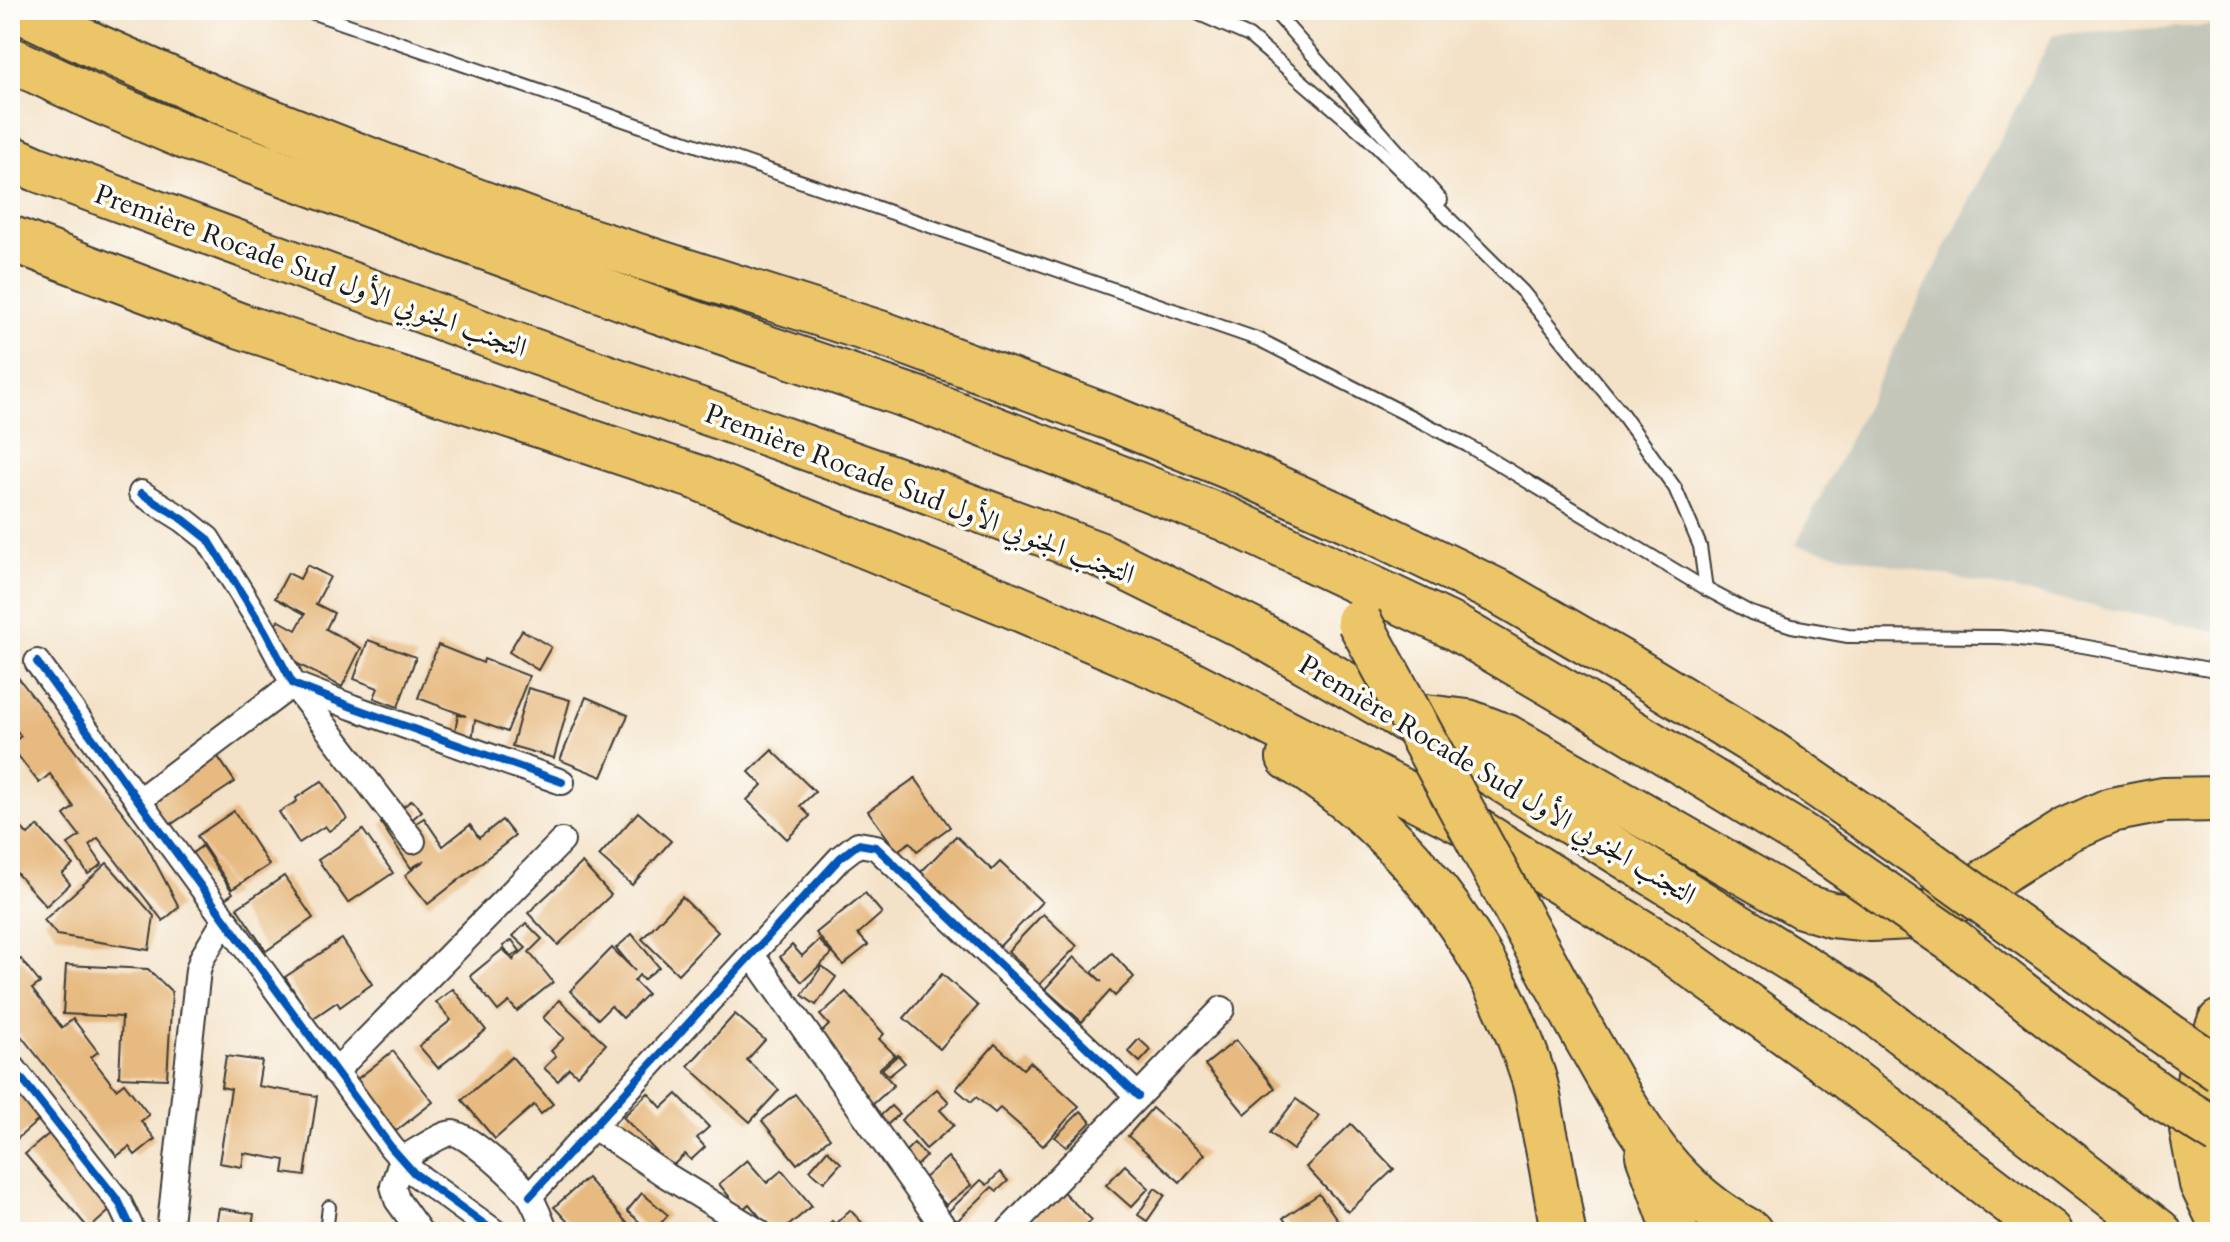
<svg xmlns="http://www.w3.org/2000/svg" width="2230" height="1242" viewBox="0 0 2230 1242" font-family="Cardo,Amiri,serif">
<rect width="100%" height="100%" fill="#fdfcf7"/>
<filter id="ink" filterUnits="userSpaceOnUse"><feTurbulence type="fractalNoise" baseFrequency=".0125" numOctaves="2"/><feDisplacementMap in="SourceGraphic" scale="16" xChannelSelector="R" yChannelSelector="G"/><feConvolveMatrix kernelMatrix="1 2 1 2 8 2 1 2 1" color-interpolation-filters="sRGB"/></filter>
<filter id="wash" filterUnits="userSpaceOnUse"><feTurbulence type="fractalNoise" baseFrequency=".006" numOctaves="4" result="noise"/><feDisplacementMap in="SourceGraphic" scale="32" xChannelSelector="R" yChannelSelector="G"/><feGaussianBlur stdDeviation="1.8" result="paint"/><feColorMatrix in="noise" values="0 0 0 0 0 0 0 0 0 0 0 0 0 0 0 0 0 1.4 0 .05"/><feComposite in="paint" operator="in"/></filter>
<g filter="url(#wash)">
<rect width="100%" height="100%" fill="#f4e2c8"/>
<!-- industrial -->
<path fill="#c3c6b9" d="M 2220,25 L 2220,632 L 1796,545 L 2053,34 Z"/>
<g id="blocks">
<!-- building -->
<g fill="#e7ba81">
<path d="M 307,565 L 330,577 L 316,604 L 334,613 L 326,629 L 361,648 L 342,687 L 298,664 L 297,666 L 263,649 L 278,620 L 296,630 L 305,614 L 275,598 L 288,573 L 300,579 Z"/>
<path d="M 522,630 L 551,647 L 538,670 L 509,652 Z"/>
<path d="M 368,640 L 416,657 L 398,707 L 374,698 L 378,688 L 354,679 Z"/>
<path d="M 438,645 L 483,663 L 484,659 L 529,676 L 507,732 L 475,720 L 472,740 L 454,736 L 458,715 L 466,716 L 418,698 Z"/>
<path d="M 10,667 L 143,839 L 179,907 L 163,921 L 98,838 L 89,845 L 102,864 L 88,874 L 68,844 L 80,836 L 64,815 L 74,807 L 50,774 L 39,783 L 10,745 L 21,736 L 10,722 Z"/>
<path d="M 528,688 L 570,700 L 554,758 L 512,746 Z"/>
<path d="M 586,697 L 628,715 L 602,777 L 560,760 Z"/>
<path d="M 208,742 L 235,782 L 167,827 L 140,787 Z"/>
<path d="M 772,750 L 815,792 L 800,806 L 810,816 L 787,839 L 747,800 L 762,785 L 749,772 Z"/>
<path d="M 915,778 L 950,827 L 917,851 L 910,842 L 897,851 L 868,811 Z"/>
<path d="M 322,781 L 347,819 L 329,831 L 325,826 L 299,843 L 279,812 L 297,801 L 296,798 Z"/>
<path d="M 412,800 L 422,811 L 409,822 L 399,810 Z"/>
<path d="M 234,811 L 269,865 L 232,889 L 197,836 Z"/>
<path d="M 399,812 L 409,828 L 424,818 L 443,846 L 470,825 L 479,838 L 502,820 L 515,836 L 428,904 L 405,875 L 425,860 L 411,868 L 381,823 Z"/>
<path d="M 638,812 L 671,841 L 632,885 L 599,856 Z"/>
<path d="M 10,815 L 28,835 L 38,826 L 73,865 L 62,874 L 70,884 L 46,906 L 10,866 Z"/>
<path d="M 363,830 L 393,873 L 348,903 L 318,860 Z"/>
<path d="M 956,836 L 992,870 L 1000,862 L 1042,902 L 998,948 L 920,873 Z"/>
<path d="M 202,846 L 233,893 L 222,901 L 191,854 Z"/>
<path d="M 107,863 L 154,916 L 149,950 L 57,935 L 44,920 Z"/>
<path d="M 582,863 L 611,895 L 558,945 L 528,913 Z"/>
<path d="M 284,876 L 313,918 L 266,951 L 237,908 Z"/>
<path d="M 865,893 L 882,913 L 858,934 L 868,945 L 843,965 L 816,933 Z"/>
<path d="M 682,897 L 718,932 L 678,974 L 642,939 Z"/>
<path d="M 1043,914 L 1077,946 L 1035,989 L 1021,976 L 1027,970 L 1008,951 Z"/>
<path d="M 526,923 L 542,939 L 529,952 L 553,982 L 517,1011 L 509,1002 L 498,1011 L 470,976 L 503,949 L 514,961 L 513,959 L 526,948 L 513,936 Z"/>
<path d="M 632,934 L 659,967 L 643,980 L 639,975 L 634,981 L 647,994 L 623,1018 L 611,1006 L 598,1019 L 570,991 L 612,948 L 635,971 L 616,948 Z"/>
<path d="M 342,939 L 372,984 L 340,1007 L 337,1002 L 312,1019 L 285,977 Z"/>
<path d="M 512,940 L 520,951 L 511,957 L 503,946 Z"/>
<path d="M 819,940 L 832,954 L 802,982 L 780,957 L 792,945 L 802,956 Z"/>
<path d="M 1112,953 L 1134,977 L 1115,996 L 1110,991 L 1082,1022 L 1045,989 L 1074,957 L 1102,982 L 1092,972 Z"/>
<path d="M 21,959 L 40,983 L 32,989 L 62,1028 L 73,1019 L 98,1052 L 91,1057 L 116,1089 L 124,1083 L 149,1115 L 141,1121 L 155,1139 L 135,1155 L 129,1147 L 117,1156 L 10,1022 L 10,964 L 12,966 Z"/>
<path d="M 66,965 L 148,969 L 172,992 L 167,1079 L 119,1077 L 122,1017 L 63,1014 Z"/>
<path d="M 822,966 L 836,977 L 816,1005 L 802,995 Z"/>
<path d="M 942,974 L 978,1006 L 940,1049 L 904,1018 Z"/>
<path d="M 453,989 L 486,1030 L 438,1068 L 419,1046 L 451,1020 L 436,1002 Z"/>
<path d="M 846,992 L 884,1034 L 879,1039 L 895,1055 L 879,1069 L 894,1085 L 870,1107 L 842,1075 L 849,1069 L 819,1035 L 829,1025 L 820,1015 Z"/>
<path d="M 559,1000 L 606,1044 L 577,1075 L 569,1068 L 558,1081 L 544,1068 L 556,1056 L 551,1051 L 564,1038 L 543,1018 Z"/>
<path d="M 735,1014 L 765,1040 L 747,1060 L 779,1090 L 750,1122 L 688,1066 Z"/>
<path d="M 1139,1039 L 1151,1050 L 1140,1062 L 1128,1051 Z"/>
<path d="M 1236,1040 L 1275,1088 L 1245,1114 L 1205,1065 Z"/>
<path d="M 995,1044 L 1023,1069 L 1030,1062 L 1079,1106 L 1043,1146 L 1000,1108 L 995,1113 L 976,1097 L 971,1102 L 956,1089 Z"/>
<path d="M 393,1051 L 433,1102 L 396,1131 L 356,1080 Z"/>
<path d="M 898,1055 L 905,1063 L 889,1076 L 882,1069 Z"/>
<path d="M 226,1056 L 262,1061 L 258,1086 L 317,1096 L 305,1176 L 283,1173 L 285,1160 L 244,1153 L 242,1167 L 219,1163 L 231,1089 L 221,1087 Z"/>
<path d="M 512,1057 L 553,1104 L 541,1114 L 534,1105 L 495,1139 L 462,1100 Z"/>
<path d="M 10,1080 L 42,1117 L 16,1140 L 10,1134 Z"/>
<path d="M 937,1089 L 949,1102 L 940,1110 L 954,1125 L 926,1149 L 901,1120 Z"/>
<path d="M 648,1093 L 662,1108 L 677,1094 L 709,1127 L 697,1138 L 705,1147 L 691,1160 L 685,1154 L 671,1167 L 623,1117 Z"/>
<path d="M 795,1094 L 830,1138 L 797,1164 L 762,1121 Z"/>
<path d="M 1296,1099 L 1319,1116 L 1293,1150 L 1270,1133 Z"/>
<path d="M 891,1106 L 899,1114 L 887,1125 L 879,1117 Z"/>
<path d="M 1152,1108 L 1205,1154 L 1180,1182 L 1128,1136 Z"/>
<path d="M 1081,1111 L 1091,1122 L 1066,1147 L 1055,1137 Z"/>
<path d="M 1351,1124 L 1394,1169 L 1348,1212 L 1306,1167 Z"/>
<path d="M 51,1132 L 115,1206 L 89,1229 L 25,1154 Z"/>
<path d="M 914,1143 L 926,1156 L 916,1166 L 904,1153 Z"/>
<path d="M 827,1150 L 841,1163 L 824,1182 L 810,1170 Z"/>
<path d="M 948,1157 L 971,1185 L 946,1205 L 923,1179 Z"/>
<path d="M 747,1160 L 767,1183 L 782,1170 L 812,1206 L 781,1232 L 773,1232 L 749,1204 L 741,1211 L 719,1184 Z"/>
<path d="M 1125,1165 L 1149,1188 L 1131,1207 L 1106,1185 Z"/>
<path d="M 1000,1172 L 1008,1181 L 997,1191 L 992,1187 L 957,1221 L 948,1212 L 981,1180 L 987,1185 Z"/>
<path d="M 587,1178 L 635,1232 L 577,1232 L 554,1207 Z"/>
<path d="M 1155,1188 L 1165,1195 L 1147,1221 L 1138,1215 Z"/>
<path d="M 1061,1190 L 1092,1220 L 1080,1232 L 1021,1232 Z"/>
<path d="M 642,1193 L 668,1215 L 653,1232 L 651,1232 L 627,1211 Z"/>
<path d="M 1319,1194 L 1346,1232 L 1293,1232 L 1283,1218 Z"/>
<path d="M 219,1208 L 254,1214 L 251,1232 L 215,1232 Z"/>
<path d="M 850,1210 L 871,1232 L 820,1232 L 832,1221 L 835,1224 Z"/>
</g>
</g>
</g>
<g filter="url(#ink)">
<use href="#blocks" fill-opacity="0" stroke="#3c3a36" stroke-width="2"/>
<g fill="none" stroke-linecap="round" stroke-linejoin="round">
<defs>
<g id="lane">
<path d="M 305,10 L 1260,340 L 1467,445 L 1706,589 L 1751,613 L 1792,626 L 1848,636 L 2000,637 L 2077,645 L 2220,671"/>
<path d="M 1190,10 L 1249,36 L 1367,137 L 1523,292 L 1620,411 L 1675,488 L 1700,546 L 1706,589"/>
<path d="M 1273,10 L 1441,200"/>
<path d="M 326,1232 L 329,1207"/>
</g>
<g id="street">
<path d="M 141,493 L 184,520 L 208,539 L 265,631 L 293,684 L 352,707 L 562,782"/>
<path d="M 37,662 L 391,1147 L 414,1173 L 495,1232"/>
<path d="M 138,801 L 293,684 L 413,841"/>
<path d="M 752,955 L 947,1232"/>
<path d="M 10,1064 L 119,1202 L 133,1232"/>
<path d="M 335,1072 L 562,841"/>
<path d="M 594,1127 L 664,1174 L 759,1232"/>
<path d="M 530,1196 L 840,858 L 858,844 L 876,847 L 1138,1096"/>
<path d="M 169,1232 L 198,970 L 202,958 L 225,920"/>
<path d="M 420,1232 L 397,1200 L 393,1186 L 402,1159 C 414,1153 441,1133 453,1133 C 466,1133 523,1184 530,1197 C 537,1208 541,1221 546,1232"/>
<path d="M 1007,1232 L 1222,1009"/>
</g>
<g id="highway">
<path d="M 20,10 L 93,45 L 222,102 L 436,186 L 544,226 L 883,334 L 1108,417 L 1242,472 L 1373,531 L 1503,594 L 1631,668"/>
<path d="M 10,59 L 100,101 L 185,137 L 658,311 L 923,401 L 1226,519 L 1456,628 L 1594,709"/>
<path d="M 10,157 L 37,169 L 510,343 L 912,485 L 1098,554 L 1257,633 L 1395,713 L 1871,1009 L 2159,1232"/>
<path d="M 10,238 L 241,326 L 696,477 L 1011,605 L 1182,678 L 1466,824 L 1667,948 L 1832,1066 L 2049,1232"/>
<path d="M 1409,715 L 1468,722 L 1507,737 L 1802,906 L 1832,915 L 1872,919 L 1910,917 L 1945,907 L 2067,830 L 2111,810 L 2163,800 L 2220,799"/>
<path d="M 1289,758 C 1406,830 1491,946 1533,1076 C 1538,1091 1540,1108 1543,1124 C 1551,1160 1557,1196 1563,1232"/>
<path d="M 2220,1022 L 2200,1075 L 2192,1129 L 2202,1184 L 2220,1221"/>
<path d="M 1585,1036 C 1632,1117 1663,1186 1750,1232"/>
<path d="M 1648,1155 L 1676,1232"/>
</g>
</defs>
<!-- lane casing -->
<use href="#lane" stroke="#3c3a36" stroke-width="16"/>
<!-- street casing -->
<use href="#street" stroke="#3c3a36" stroke-width="28"/>
<!-- highway casing -->
<use href="#highway" stroke="#3c3a36" stroke-width="48"/>
<!-- lane -->
<use href="#lane" stroke="#fff" stroke-width="12"/>
<!-- street -->
<use href="#street" stroke="#fff" stroke-width="24"/>
<!-- highway -->
<use href="#highway" stroke="#edc569" stroke-width="44"/>
<defs>
<g id="highway-bridge">
<path d="M 1359,621 L 1585,1036"/>
<path d="M 1631,668 L 1771,753 L 1924,859 L 2171,1037 L 2220,1070"/>
<path d="M 1594,709 L 1801,835 L 1955,942 L 2055,1020 L 2160,1096 L 2220,1133"/>
</g>
</defs>
<!-- highway-bridge casing -->
<use href="#highway-bridge" stroke="#3c3a36" stroke-width="48" stroke-linecap="butt"/>
<!-- highway-bridge -->
<use href="#highway-bridge" stroke="#edc569" stroke-width="44"/>
<defs>
<g id="cycleway">
<path d="M 141,493 L 184,520 L 208,539 L 265,631 L 293,684 L 352,707 L 562,782"/>
<path d="M 37,662 L 391,1147 L 414,1173 L 495,1232"/>
<path d="M 10,1064 L 119,1202 L 133,1232"/>
<path d="M 530,1196 L 840,858 L 858,844 L 876,847 L 1138,1096"/>
</g>
</defs>
<!-- cycleway casing -->
<use href="#cycleway" stroke="#fdfcf7" stroke-width="13"/>
<!-- cycleway -->
<use href="#cycleway" stroke="#0057b8" stroke-width="8"/>
</g>
</g>
<g text-anchor="middle" stroke-width="7" stroke-linejoin="round" paint-order="stroke">
<!-- street labels -->
<g font-size="28" fill="#1c1c1c" stroke="#fdfcf7">
<text transform="translate(311 270) rotate(20)" y="10">Première Rocade Sud التجنب الجنوبي الأول</text>
<text transform="translate(920 493) rotate(21)" y="10">Première Rocade Sud التجنب الجنوبي الأول</text>
<text transform="translate(1498 779) rotate(31)" y="10">Première Rocade Sud التجنب الجنوبي الأول</text>
</g>
</g>
<!-- margin -->
<rect width="2230" height="1242" fill="none" stroke="#fdfcf7" stroke-width="40"/>
</svg>
